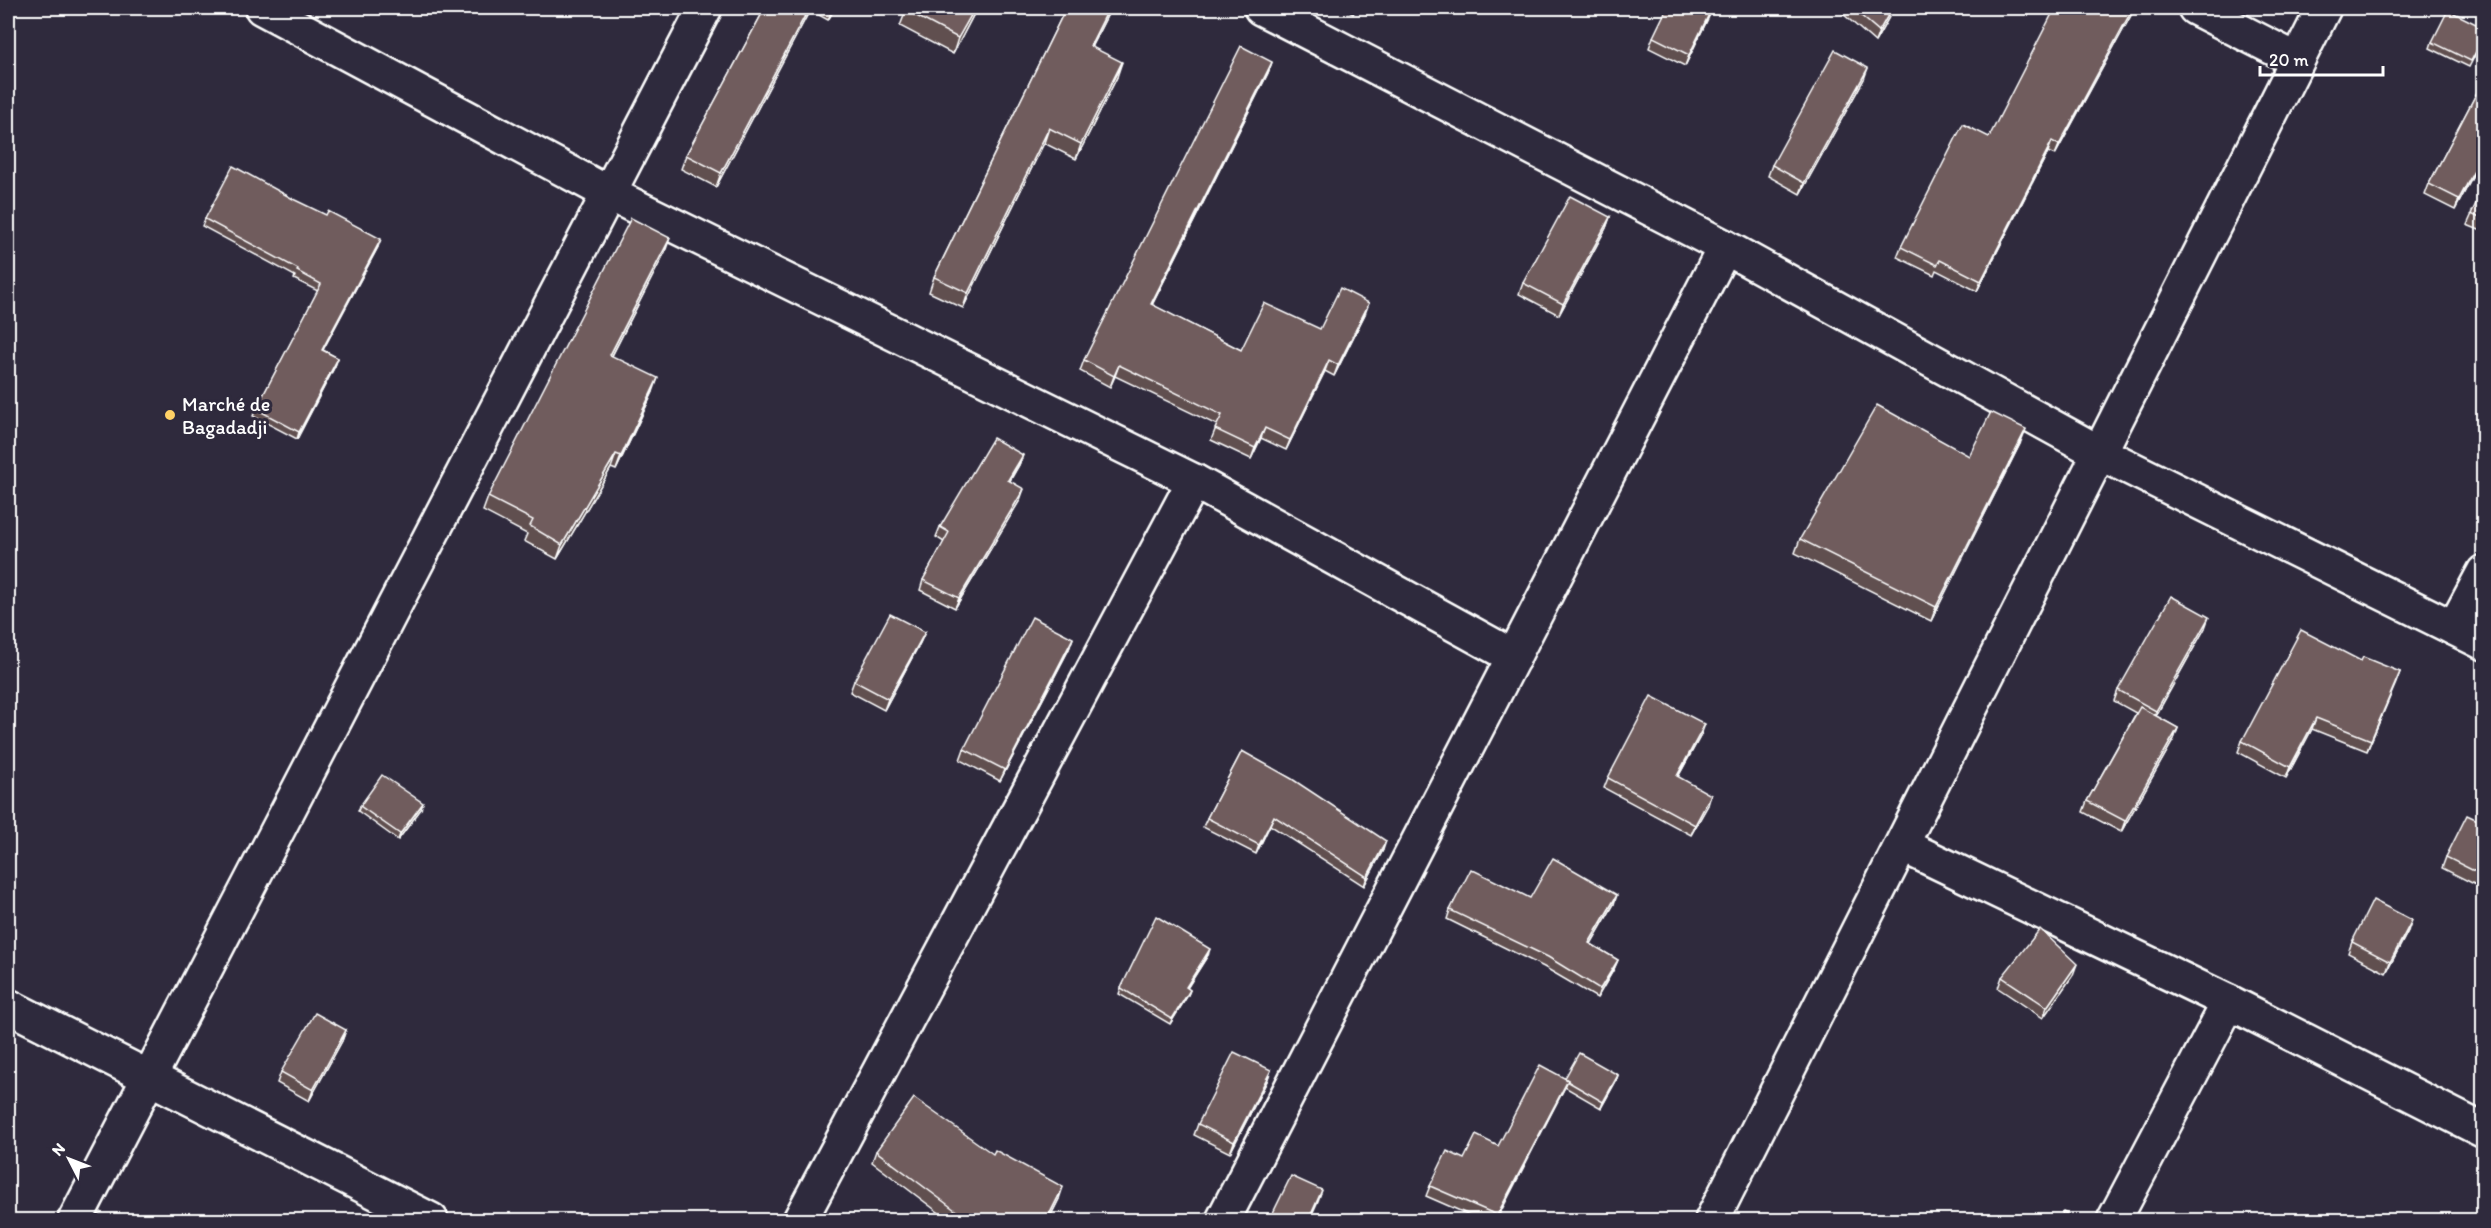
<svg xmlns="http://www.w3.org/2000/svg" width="2491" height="1228" viewBox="0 0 2491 1228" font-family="Itim,sans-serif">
<rect width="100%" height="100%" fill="#2f2a3d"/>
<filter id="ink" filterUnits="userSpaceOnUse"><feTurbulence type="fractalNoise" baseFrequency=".0167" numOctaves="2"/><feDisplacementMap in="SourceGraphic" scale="12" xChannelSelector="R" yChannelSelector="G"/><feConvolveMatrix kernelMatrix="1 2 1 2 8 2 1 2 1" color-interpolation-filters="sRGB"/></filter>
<g filter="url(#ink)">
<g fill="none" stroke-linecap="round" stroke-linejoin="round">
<defs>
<g id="minor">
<path d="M 262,8 L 608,193 L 1194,481 L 1514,657"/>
<path d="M 1261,8 L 1725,247 L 2100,453 L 2484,643"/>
<path d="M 2195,8 L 2297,60"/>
<path d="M 2454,628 L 2484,572"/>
<path d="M 1902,845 L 2229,1002 L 2484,1131"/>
<path d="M 8,1006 L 431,1220"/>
<path d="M 75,1220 L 705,8"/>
<path d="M 800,1220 L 1194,481"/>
<path d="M 1223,1220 L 1725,247"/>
<path d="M 1712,1220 L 2324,8"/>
<path d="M 2114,1220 L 2229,1002"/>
</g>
</defs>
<!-- minor casing -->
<use href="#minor" stroke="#fff" stroke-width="38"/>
<!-- minor -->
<use href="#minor" stroke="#2f2a3d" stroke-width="33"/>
</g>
<!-- wall -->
<g fill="#604f50" stroke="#fff" stroke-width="1.5">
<path d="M 765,8 L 835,8 L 828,20 L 810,10 L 716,187 L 681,169 L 686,155 Z"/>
<path d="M 907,8 L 977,8 L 953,54 L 900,26 Z"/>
<path d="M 1066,8 L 1111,8 L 1091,47 L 1117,77 L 1076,159 L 1044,143 L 963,308 L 929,292 L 934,277 Z"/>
<path d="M 1341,8 L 1357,8 L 1353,14 Z"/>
<path d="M 1713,8 L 1685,66 L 1649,48 L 1653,37 Z"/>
<path d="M 1844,8 L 1894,8 L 1875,42 L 1842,13 Z"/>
<path d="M 2135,8 L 2055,155 L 2048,152 L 1977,291 L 1936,270 L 1934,275 L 1897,257 L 1901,247 L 1989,137 Z"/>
<path d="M 2484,28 L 2484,38 L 2469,67 L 2430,48 L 2432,42 Z"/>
<path d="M 1272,62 L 1268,73 L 1152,305 L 1241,350 L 1320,329 L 1365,314 L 1334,376 L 1325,371 L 1286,450 L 1261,438 L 1251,459 L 1211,440 L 1217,425 L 1115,376 L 1110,387 L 1080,371 L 1084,360 Z"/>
<path d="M 1864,79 L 1800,194 L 1768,176 L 1772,165 Z"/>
<path d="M 2484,79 L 2484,155 L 2455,210 L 2425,195 L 2429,184 Z"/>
<path d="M 2484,187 L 2484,232 L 2467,225 Z"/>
<path d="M 1610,217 L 1606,228 L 1559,315 L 1519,294 L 1523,283 Z"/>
<path d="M 205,219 L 378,247 L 323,350 L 338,358 L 335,366 L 297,439 L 253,416 L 256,409 L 318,291 L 294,279 L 295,276 L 202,226 Z"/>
<path d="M 665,252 L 612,356 L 653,392 L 616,470 L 611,468 L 557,559 L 524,541 L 527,534 L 483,511 L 488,497 Z"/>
<path d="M 2020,444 L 1931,621 L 1795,553 L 1800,539 L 1969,456 Z"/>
<path d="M 1023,455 L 1019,465 L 1010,481 L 1020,500 L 955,608 L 920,590 L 923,580 L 944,542 L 936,537 L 940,527 Z"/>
<path d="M 2205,628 L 2156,716 L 2178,728 L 2174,739 L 2121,832 L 2083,812 L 2087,801 L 2136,713 L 2114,701 L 2118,690 Z"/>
<path d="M 925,632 L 920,643 L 884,710 L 850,692 L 854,681 Z"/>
<path d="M 1073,638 L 1069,649 L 1000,781 L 960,760 L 964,749 Z"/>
<path d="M 2361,661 L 2400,672 L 2367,751 L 2312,729 L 2286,778 L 2238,752 L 2242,741 Z"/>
<path d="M 1701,735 L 1678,777 L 1708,805 L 1691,835 L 1604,788 L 1608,778 Z"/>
<path d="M 1242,751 L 1383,850 L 1364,886 L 1270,825 L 1256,854 L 1203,827 L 1207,818 Z"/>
<path d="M 360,806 L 421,809 L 398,840 L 358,811 Z"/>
<path d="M 2484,823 L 2484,881 L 2480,887 L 2442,868 L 2446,857 Z"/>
<path d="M 1530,898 L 1614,904 L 1591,944 L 1618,960 L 1614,969 L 1597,998 L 1544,967 L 1447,919 L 1450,910 Z"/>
<path d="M 2408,931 L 2386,973 L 2348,953 L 2352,942 Z"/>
<path d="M 1208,955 L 1187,988 L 1190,990 L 1188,995 L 1170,1024 L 1119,994 L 1121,988 Z"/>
<path d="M 2073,975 L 2043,1018 L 1998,988 L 2002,977 Z"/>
<path d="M 346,1030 L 342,1041 L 309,1101 L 277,1083 L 281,1072 Z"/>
<path d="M 1271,1070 L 1267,1081 L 1230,1153 L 1194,1135 L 1198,1124 Z"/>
<path d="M 1618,1075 L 1616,1081 L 1601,1108 L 1565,1087 L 1496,1221 L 1483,1221 L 1426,1196 L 1430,1186 L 1464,1159 L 1498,1146 L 1565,1078 Z"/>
<path d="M 876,1151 L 993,1154 L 1059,1199 L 1048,1221 L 950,1221 L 872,1162 Z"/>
</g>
<!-- shaded-wall -->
<g fill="#4e4041" stroke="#fff" stroke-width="1.5">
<path d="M 809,8 L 811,8 L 716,187 L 721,173 Z"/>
<path d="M 833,8 L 835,8 L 828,20 Z"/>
<path d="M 975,8 L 977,8 L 953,54 L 958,38 Z"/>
<path d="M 1109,8 L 1111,8 L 1084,61 L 1090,46 Z"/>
<path d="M 1712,8 L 1713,8 L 1685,66 L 1689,55 Z"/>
<path d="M 1892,8 L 1894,8 L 1875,42 L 1879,31 Z"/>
<path d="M 2133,8 L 2135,8 L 2055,155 L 2059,145 Z"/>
<path d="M 1122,62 L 1117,77 L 1076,159 L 1081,144 Z"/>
<path d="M 1272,62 L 1268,73 L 1147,315 L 1151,304 Z"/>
<path d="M 1868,68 L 1864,79 L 1800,194 L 1804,183 Z"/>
<path d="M 1049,128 L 1044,143 L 963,308 L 968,293 Z"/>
<path d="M 2052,141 L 2048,152 L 1977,291 L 1981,281 Z"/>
<path d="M 2484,152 L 2484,155 L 2455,210 L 2459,199 Z"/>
<path d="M 1610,217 L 1606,228 L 1559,315 L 1563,304 Z"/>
<path d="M 670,238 L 665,252 L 605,369 L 610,355 Z"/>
<path d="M 381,239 L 378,247 L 319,357 L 322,350 Z"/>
<path d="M 1369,303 L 1365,314 L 1334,376 L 1338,365 Z"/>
<path d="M 338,358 L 335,366 L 297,439 L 299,432 Z"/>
<path d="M 1329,360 L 1325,371 L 1286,450 L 1290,440 Z"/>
<path d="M 1119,365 L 1115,376 L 1110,387 L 1114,376 Z"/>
<path d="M 658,378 L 653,392 L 616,470 L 621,456 Z"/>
<path d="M 1265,428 L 1261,438 L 1251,459 L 1255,448 Z"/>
<path d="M 2026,429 L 2020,444 L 1931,621 L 1936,607 Z"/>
<path d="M 616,454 L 611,468 L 557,559 L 562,545 Z"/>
<path d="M 1023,455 L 1019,465 L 1004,490 L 1008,480 Z"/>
<path d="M 1024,489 L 1020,500 L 955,608 L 959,598 Z"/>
<path d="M 2209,617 L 2205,628 L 2152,722 L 2156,711 Z"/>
<path d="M 925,632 L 920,643 L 884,710 L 888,699 Z"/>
<path d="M 1073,638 L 1069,649 L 1000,781 L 1005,770 Z"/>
<path d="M 2400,672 L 2396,683 L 2367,751 L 2371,740 Z"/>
<path d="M 2316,718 L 2312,729 L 2286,778 L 2290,767 Z"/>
<path d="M 1705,724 L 1701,735 L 1673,786 L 1677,776 Z"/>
<path d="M 2178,728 L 2174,739 L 2121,832 L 2125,821 Z"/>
<path d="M 1711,795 L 1708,805 L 1691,835 L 1695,825 Z"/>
<path d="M 423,803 L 421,809 L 398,840 L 400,834 Z"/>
<path d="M 1274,816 L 1270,825 L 1256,854 L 1259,845 Z"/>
<path d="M 1386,841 L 1383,850 L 1364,886 L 1367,877 Z"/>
<path d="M 1617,895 L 1614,904 L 1586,952 L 1589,943 Z"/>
<path d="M 2412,920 L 2408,931 L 2386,973 L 2390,962 Z"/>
<path d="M 1210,949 L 1208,955 L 1184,993 L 1186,987 Z"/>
<path d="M 1618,960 L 1614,969 L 1597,998 L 1600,989 Z"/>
<path d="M 2077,964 L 2073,975 L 2043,1018 L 2047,1007 Z"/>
<path d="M 1190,990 L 1188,995 L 1170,1024 L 1172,1019 Z"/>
<path d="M 346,1030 L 342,1041 L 309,1101 L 313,1090 Z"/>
<path d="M 1271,1070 L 1267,1081 L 1230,1153 L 1234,1142 Z"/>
<path d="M 1618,1075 L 1616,1081 L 1601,1108 L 1603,1102 Z"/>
<path d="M 1568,1080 L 1564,1089 L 1495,1221 L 1497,1215 Z"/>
<path d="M 1063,1187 L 1059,1199 L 1048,1221 L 1046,1221 Z"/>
<path d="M 1322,1190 L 1318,1201 L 1309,1221 L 1308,1221 Z"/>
</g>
<!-- building -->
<g fill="#705c5d" stroke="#fff" stroke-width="1.5">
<path d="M 765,8 L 809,8 L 721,173 L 686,155 Z"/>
<path d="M 907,8 L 975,8 L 958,38 L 905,10 Z"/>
<path d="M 1066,8 L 1109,8 L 1090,46 L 1122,62 L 1081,144 L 1049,128 L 968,293 L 934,277 Z"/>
<path d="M 1667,8 L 1712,8 L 1689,55 L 1653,37 Z"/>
<path d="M 1852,8 L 1892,8 L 1879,31 Z"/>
<path d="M 2055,8 L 2133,8 L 2059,145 L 2052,141 L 1981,281 L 1940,260 L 1937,265 L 1901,247 L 1963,124 L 1989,137 Z"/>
<path d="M 2448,10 L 2484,28 L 2484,36 L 2471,61 L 2432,42 Z"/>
<path d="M 1241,46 L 1272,62 L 1151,304 L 1241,350 L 1264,303 L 1320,329 L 1340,288 L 1369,303 L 1338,365 L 1329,360 L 1290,440 L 1265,428 L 1255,448 L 1215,429 L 1222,415 L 1119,365 L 1114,376 L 1084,360 Z"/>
<path d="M 1835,50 L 1868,68 L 1804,183 L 1772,165 Z"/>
<path d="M 2484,79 L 2484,152 L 2459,199 L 2429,184 Z"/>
<path d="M 233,166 L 295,200 L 326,215 L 328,211 L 381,239 L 322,350 L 338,358 L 299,432 L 256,409 L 321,284 L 297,271 L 298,269 L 205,219 Z"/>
<path d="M 2484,187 L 2484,220 L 2471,214 Z"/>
<path d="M 1570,196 L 1610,217 L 1563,304 L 1523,283 Z"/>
<path d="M 631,218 L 670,238 L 610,355 L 658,378 L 621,456 L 616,454 L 562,545 L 530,526 L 533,520 L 488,497 Z"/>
<path d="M 1877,405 L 1969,456 L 1991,412 L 2026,429 L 1936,607 L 1800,539 Z"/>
<path d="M 993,438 L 1023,455 L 1008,480 L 1024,489 L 959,598 L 923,580 L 949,532 L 940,527 Z"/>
<path d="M 2171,596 L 2209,617 L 2156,711 L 2118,690 Z"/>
<path d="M 890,614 L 925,632 L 888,699 L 854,681 Z"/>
<path d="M 1032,617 L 1073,638 L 1005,770 L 964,749 Z"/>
<path d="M 2301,630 L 2361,661 L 2363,657 L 2400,672 L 2371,740 L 2316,718 L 2290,767 L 2242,741 Z"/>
<path d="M 1651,696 L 1705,724 L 1677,776 L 1711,795 L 1695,825 L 1608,778 Z"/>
<path d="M 2140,707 L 2178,728 L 2125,821 L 2087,801 Z"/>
<path d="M 1242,751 L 1292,779 L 1386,841 L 1367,877 L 1274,816 L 1259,845 L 1207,818 Z"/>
<path d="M 382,775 L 423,803 L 400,834 L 360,806 Z"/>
<path d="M 2467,815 L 2484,823 L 2484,876 L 2446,857 Z"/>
<path d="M 1553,858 L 1617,895 L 1589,943 L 1618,960 L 1600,989 L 1548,957 L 1450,910 L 1471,869 L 1530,898 Z"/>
<path d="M 2373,900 L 2412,920 L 2390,962 L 2352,942 Z"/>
<path d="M 1156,916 L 1210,949 L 1186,987 L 1190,990 L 1172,1019 L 1121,988 Z"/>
<path d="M 2040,929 L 2077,964 L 2047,1007 L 2002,977 Z"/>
<path d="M 315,1013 L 346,1030 L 313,1090 L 281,1072 Z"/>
<path d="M 1234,1052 L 1271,1070 L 1234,1142 L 1198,1124 Z"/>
<path d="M 1579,1053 L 1618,1075 L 1603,1102 L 1567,1081 L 1568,1080 L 1565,1078 Z"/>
<path d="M 1540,1065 L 1568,1080 L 1497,1215 L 1430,1186 L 1447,1151 L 1464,1159 L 1476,1135 L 1498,1146 Z"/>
<path d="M 914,1098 L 993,1154 L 995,1150 L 1063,1187 L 1046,1221 L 972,1221 L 959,1213 L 876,1151 Z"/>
<path d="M 1291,1176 L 1322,1190 L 1308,1221 L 1269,1221 Z"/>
<path d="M 2063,1212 L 2079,1221 L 2059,1221 Z"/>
</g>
</g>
<!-- markers -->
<circle fill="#ffd166" stroke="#2f2a3d" stroke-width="2" cx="170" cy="415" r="6"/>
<g text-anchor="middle" stroke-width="6" stroke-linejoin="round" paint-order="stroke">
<!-- poi labels -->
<g font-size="20" fill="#fff" stroke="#2f2a3d" text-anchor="start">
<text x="182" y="411">Marché de<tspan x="182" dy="23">Bagadadji</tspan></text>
</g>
</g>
<!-- margin -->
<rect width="2491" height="1228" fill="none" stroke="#2f2a3d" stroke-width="30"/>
<rect x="15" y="15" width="2461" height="1198" fill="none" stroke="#fff" stroke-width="2" filter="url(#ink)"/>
<!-- north arrow -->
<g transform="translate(69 1159) rotate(312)" stroke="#2f2a3d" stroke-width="4.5" paint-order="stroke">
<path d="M0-4.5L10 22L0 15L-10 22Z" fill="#ffffff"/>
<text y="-9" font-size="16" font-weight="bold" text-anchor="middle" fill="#ffffff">N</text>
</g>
<!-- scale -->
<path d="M2260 66v9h123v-9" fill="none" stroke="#ffffff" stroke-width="3"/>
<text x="2269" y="66" font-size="18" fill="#ffffff" stroke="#2f2a3d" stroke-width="4.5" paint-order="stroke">20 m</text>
</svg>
